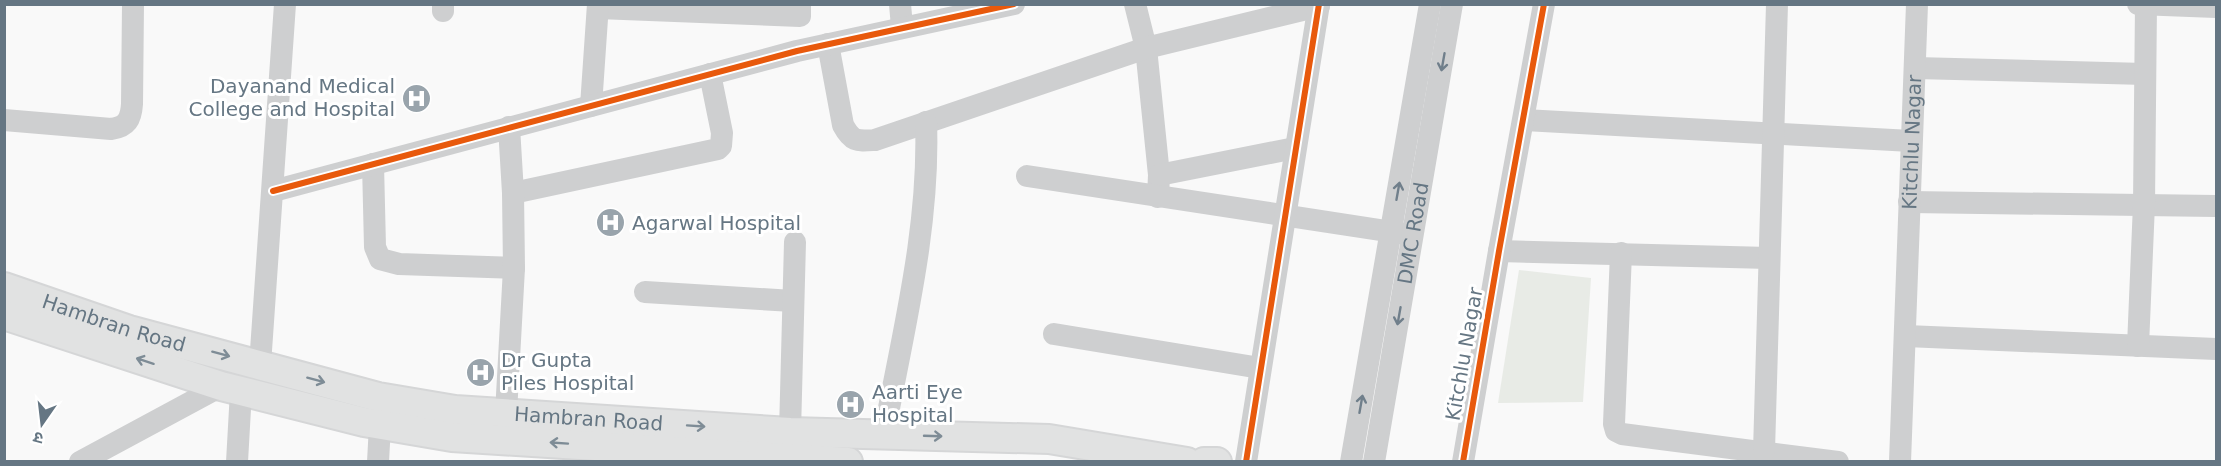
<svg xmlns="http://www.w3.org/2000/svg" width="2221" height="466" viewBox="0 0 2221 466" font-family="'DejaVu Sans','Noto Sans Devanagari',sans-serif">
<rect width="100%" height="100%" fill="#f9f9f9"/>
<!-- green -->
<path fill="#e8ebe6" d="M 1519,270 L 1591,278 L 1583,402 L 1498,403 Z"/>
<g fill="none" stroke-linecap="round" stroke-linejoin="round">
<defs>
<g id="major">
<path id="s3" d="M 4,287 L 129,330 L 378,397 L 455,410 L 790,432 L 1049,439 L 1187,462"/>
<path d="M 4,315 L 221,386 L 364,422 L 452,437 L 848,462"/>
<path d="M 1204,462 L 1217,462"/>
</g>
</defs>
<!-- major casing -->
<use href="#major" stroke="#d5d6d7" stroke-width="32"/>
<!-- minor -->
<g stroke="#cecfd0" stroke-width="22">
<path d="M 900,4 L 902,27"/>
<path d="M 1135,4 L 1146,48 L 1159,175 L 1158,197"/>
<path d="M 2138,4 L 2216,7"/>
<path d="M 598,8 L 800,16 L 800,4"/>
<path d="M 443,11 L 443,4"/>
<path d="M 828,44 L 843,125 C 852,142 857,141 875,140 L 1146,48 L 1319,6"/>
<path d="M 1915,68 L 2145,74"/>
<path d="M 591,106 L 598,4"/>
<path d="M 4,120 L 111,129 C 127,127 131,119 132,104 L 133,4"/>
<path d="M 1524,120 L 1911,141"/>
<path d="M 373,164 L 375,247 L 380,259 L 399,264 L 514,268"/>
<path d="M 1159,175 L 1295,148"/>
<path d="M 1027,176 L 1406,234"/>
<path d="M 273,191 L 797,51 L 1014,4"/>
<path d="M 513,193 L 718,149 L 721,146 L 722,133 L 710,74"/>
<path d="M 1909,202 L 2216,206"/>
<path d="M 1499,251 L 1769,258"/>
<path d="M 1621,253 L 1614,424 L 1616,431 L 1622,434 L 1838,462"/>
<path d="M 645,292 L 793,301"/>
<path d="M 1054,334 L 1260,368"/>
<path d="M 1906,336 L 2216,349"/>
<path d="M 2138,346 L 2144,204 L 2146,4"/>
<path d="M 260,365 L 285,4"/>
<path d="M 506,413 L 514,268 L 513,193 L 509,127"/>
<path d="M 790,432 L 795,242"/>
<path d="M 884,434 C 903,332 930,227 926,122"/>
<path d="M 1764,451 L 1777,4"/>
<path d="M 80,462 L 221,386"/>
<path d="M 237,462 L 241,391"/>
<path d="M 378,462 L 380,425"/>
<path d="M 1246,462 L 1319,4"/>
<path d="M 1351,462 L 1430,4"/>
<path id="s1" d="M 1374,462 L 1452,4"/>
<path d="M 1463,462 L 1499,251 L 1544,4"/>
<path id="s2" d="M 1900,462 L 1917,4"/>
</g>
<!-- major -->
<use href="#major" stroke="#e1e2e2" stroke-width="28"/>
<defs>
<g id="cycleway">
<path d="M 273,191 L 797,51 L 1014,4"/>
<path d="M 1246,462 L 1319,4"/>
<path d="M 1463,462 L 1499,251 L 1544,4"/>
</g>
</defs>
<!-- cycleway casing -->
<use href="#cycleway" stroke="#fff" stroke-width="10"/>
<!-- cycleway -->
<use href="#cycleway" stroke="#e8590c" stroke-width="6"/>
</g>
<!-- one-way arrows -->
<defs><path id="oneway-shaft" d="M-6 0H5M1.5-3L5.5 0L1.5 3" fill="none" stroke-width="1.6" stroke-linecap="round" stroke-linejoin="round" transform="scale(1.5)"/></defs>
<g stroke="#707f8b">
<use href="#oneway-shaft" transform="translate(1443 62) rotate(100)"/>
<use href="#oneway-shaft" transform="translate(1398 191) rotate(-80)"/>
<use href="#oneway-shaft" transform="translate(1399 316) rotate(100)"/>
<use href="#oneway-shaft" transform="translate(1361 404) rotate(-80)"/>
</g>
<g stroke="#7e8c96">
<use href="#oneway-shaft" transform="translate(221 354) rotate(15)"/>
<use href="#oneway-shaft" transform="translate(145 361) rotate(-162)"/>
<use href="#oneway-shaft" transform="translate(316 380) rotate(15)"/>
<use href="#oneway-shaft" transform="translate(696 426) rotate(4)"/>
<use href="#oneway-shaft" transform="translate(933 436) rotate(2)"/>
<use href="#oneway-shaft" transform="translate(559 443) rotate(-176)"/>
</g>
<!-- icons -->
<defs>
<symbol id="hospital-disc" viewBox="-11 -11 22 22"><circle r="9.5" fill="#99a4ac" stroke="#fff"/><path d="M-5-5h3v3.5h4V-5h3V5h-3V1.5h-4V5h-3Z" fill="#fff"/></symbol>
</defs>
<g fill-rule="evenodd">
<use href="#hospital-disc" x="400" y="82" width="33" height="33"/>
<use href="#hospital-disc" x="594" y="206" width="33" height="33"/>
<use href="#hospital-disc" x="464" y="356" width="33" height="33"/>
<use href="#hospital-disc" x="834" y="388" width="33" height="33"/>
</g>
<g text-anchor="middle" stroke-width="6" stroke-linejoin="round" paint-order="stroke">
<!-- poi labels -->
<g font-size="20" fill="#657683" stroke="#fff" text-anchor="start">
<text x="395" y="93" text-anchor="end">Dayanand Medical<tspan x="395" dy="23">College and Hospital</tspan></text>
<text x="632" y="230">Agarwal Hospital</text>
<text x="501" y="367">Dr Gupta<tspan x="501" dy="23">Piles Hospital</tspan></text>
<text x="872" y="399">Aarti Eye<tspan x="872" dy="23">Hospital</tspan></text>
</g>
<!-- street labels -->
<g font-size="20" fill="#657683" stroke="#fff">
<text dy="7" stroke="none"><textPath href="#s2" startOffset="320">Kitchlu Nagar</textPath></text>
<text dy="7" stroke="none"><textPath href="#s1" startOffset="232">DMC Road</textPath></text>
<text dy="7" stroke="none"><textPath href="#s3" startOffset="116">Hambran Road</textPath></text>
<text transform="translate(1464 354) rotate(-80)" y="7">Kitchlu Nagar</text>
<text dy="7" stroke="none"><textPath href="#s3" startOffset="602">Hambran Road</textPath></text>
</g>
</g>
<!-- border -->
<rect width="2221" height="466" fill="none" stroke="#657683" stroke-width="12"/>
<!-- north arrow -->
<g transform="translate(42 424) rotate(194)" stroke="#ffffff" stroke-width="4.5" paint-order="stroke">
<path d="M0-4.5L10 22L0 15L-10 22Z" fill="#657683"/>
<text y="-9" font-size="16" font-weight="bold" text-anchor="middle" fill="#657683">उ</text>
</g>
</svg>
